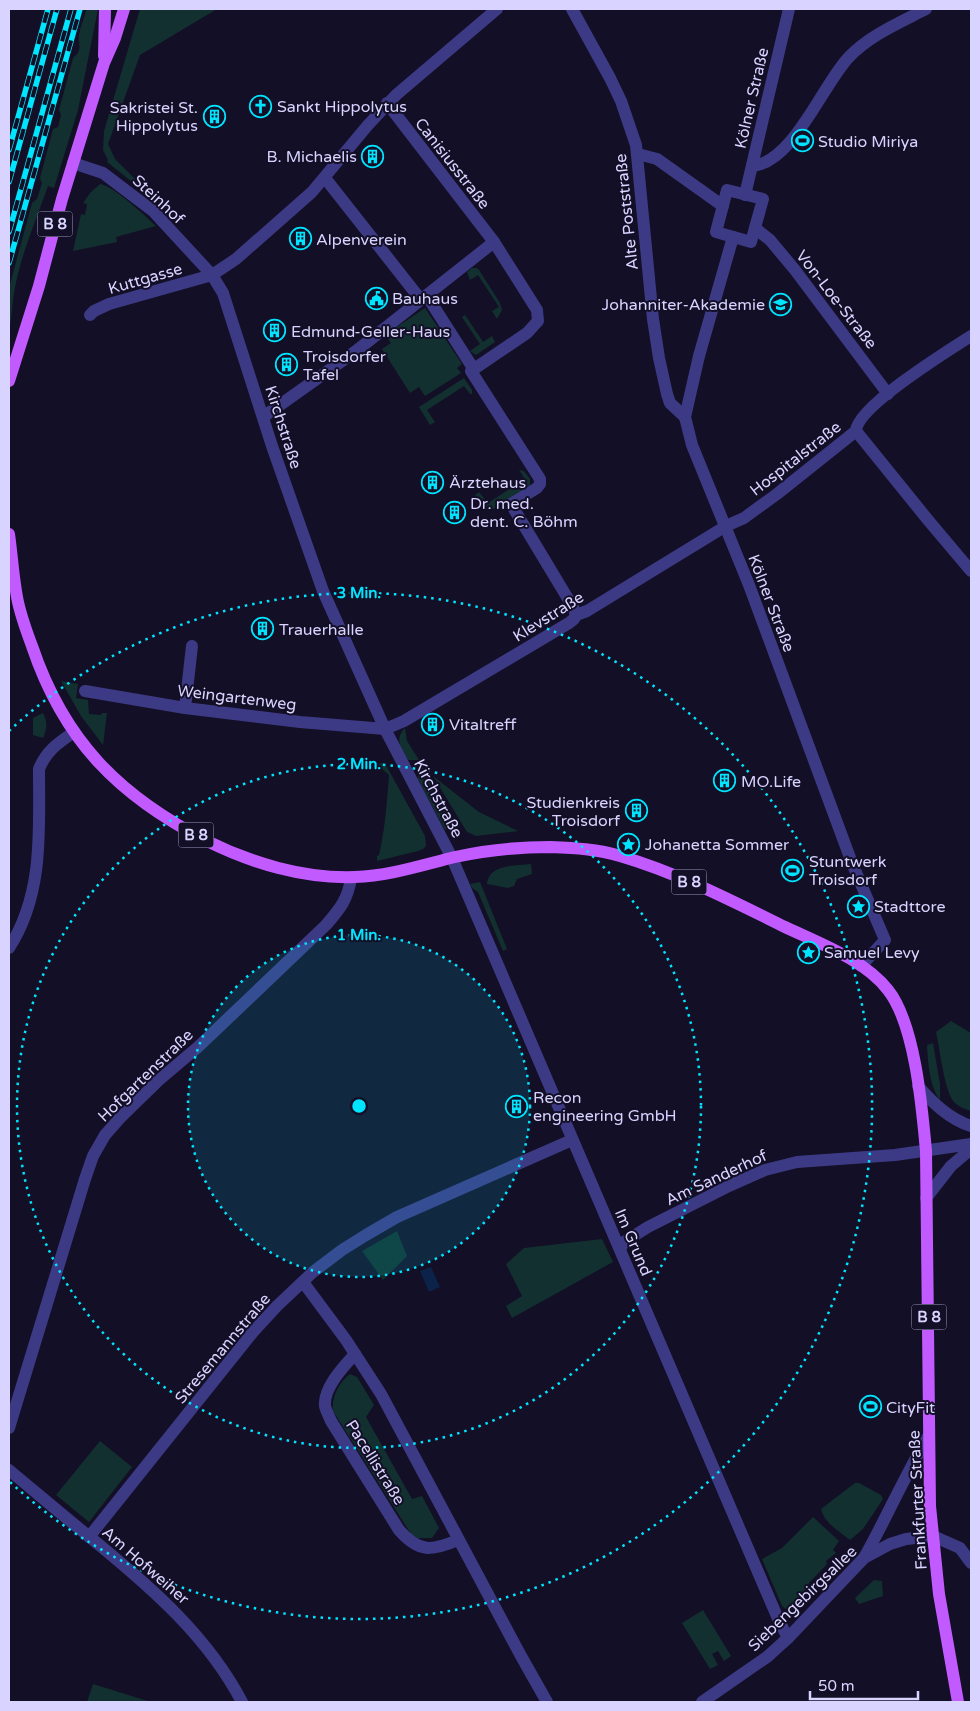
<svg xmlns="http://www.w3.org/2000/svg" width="980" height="1711" viewBox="0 0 980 1711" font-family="'Varela Round',sans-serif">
<rect width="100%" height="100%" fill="#130f26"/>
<!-- green -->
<g fill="#12302f">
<path d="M 89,9 L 98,9 L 78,110 L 54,188 L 48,186 C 36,221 20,256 14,293 C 12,305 12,318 9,331 L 9,288 L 32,203 L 37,199 L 42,183 L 40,178 L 53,129 L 58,127 L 61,115 L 59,110 L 73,58 C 83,50 78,45 79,35 C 80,27 84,19 86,11 Z"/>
<path d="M 140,9 L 217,9 L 140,55 L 108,144 L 115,159 L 138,182 L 131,181 L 107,162 L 108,160 L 103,150 L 104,131 Z"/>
<path d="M 100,184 C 114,186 144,215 156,226 L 116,237 L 117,242 L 73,251 L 81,214 L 85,215 L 87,204 L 83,203 L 91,192 Z"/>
<path d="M 472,268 L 477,268 L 479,270 L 500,303 L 502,310 L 497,319 L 492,311 L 499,307 L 478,275 L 470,280 L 467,272 Z"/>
<path d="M 425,308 L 462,364 L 457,368 L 461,373 L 425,396 L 419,387 L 410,393 L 382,349 L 391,343 L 385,335 Z"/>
<path d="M 465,315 L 483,342 L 492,336 L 495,342 L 476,355 L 470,351 L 480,344 L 462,317 Z"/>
<path d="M 464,378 L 472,390 L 472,394 L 470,394 L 464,386 L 427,410 L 435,422 L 430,425 L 419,407 Z"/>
<path d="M 519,470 L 524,471 L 530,479 L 530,485 L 493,509 L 485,510 L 475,495 L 479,492 L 488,503 L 525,479 Z"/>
<path d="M 61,681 L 78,684 L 76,698 L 88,700 L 89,714 L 101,715 L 102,713 L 107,713 L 103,745 L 81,716 Z"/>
<path d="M 43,713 C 48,723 47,728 43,738 L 33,735 L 33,718 Z"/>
<path d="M 405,728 L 407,741 L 419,760 L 408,760 C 401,749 394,739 405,728 Z"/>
<path d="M 382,763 L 387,767 L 425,836 L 426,846 L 423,849 L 418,851 L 377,861 L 377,856 L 379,855 C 385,829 387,802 389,775 L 380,767 L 379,764 Z"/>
<path d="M 422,772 L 426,772 L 456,825 L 445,830 L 418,779 L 418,775 Z"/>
<path d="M 433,776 L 479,812 L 518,831 L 476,836 L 467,832 Z"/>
<path d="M 531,864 L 532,874 L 517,879 L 514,886 L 508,888 L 487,884 C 489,864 515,866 531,864 Z"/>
<path d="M 480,882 L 507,949 L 503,951 L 478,892 L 472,888 L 470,884 Z"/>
<path d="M 951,1021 L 971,1033 L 971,1111 C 965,1109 959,1107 954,1102 C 944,1090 940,1049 936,1032 Z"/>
<path d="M 933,1043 L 940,1084 L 940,1100 C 929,1086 928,1061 927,1045 Z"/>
<path d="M 397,1231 L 407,1256 L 383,1280 L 362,1251 Z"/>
<path d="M 602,1239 L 613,1262 L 512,1318 L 506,1306 L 522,1296 L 506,1264 L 524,1248 Z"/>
<path d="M 350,1374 L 357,1377 L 374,1405 L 366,1417 L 412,1499 L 422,1496 L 439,1528 L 432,1538 L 417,1538 L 411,1534 L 333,1411 C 331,1398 339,1382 350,1374 Z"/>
<path d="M 100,1441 L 132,1467 L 89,1522 L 56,1495 Z"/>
<path d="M 855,1483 L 859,1483 L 881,1495 L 883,1499 L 863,1529 L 850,1540 C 839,1531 824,1523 821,1509 Z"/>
<path d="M 813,1517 L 839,1541 L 833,1550 L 836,1553 L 826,1561 L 827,1564 L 809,1583 L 794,1608 L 787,1610 L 782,1606 L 762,1559 L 782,1548 Z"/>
<path d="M 874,1580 L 882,1581 L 883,1596 L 859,1604 L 855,1598 Z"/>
<path d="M 703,1610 L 731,1656 L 724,1661 L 718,1651 L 712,1654 L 718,1665 L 710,1669 L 682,1623 Z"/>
<path d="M 93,1684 L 151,1702 L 87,1702 Z"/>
</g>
<!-- water -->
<path fill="#0c2248" d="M 431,1267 L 440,1287 L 429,1292 L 420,1271 Z"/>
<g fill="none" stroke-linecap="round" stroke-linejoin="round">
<!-- minor -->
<g stroke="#3d3a85" stroke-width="12">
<path d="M 572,9 L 610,78 L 621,101 L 636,145 L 653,319 L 659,358 L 667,394 L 670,403 L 685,417"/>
<path d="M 387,103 L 494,242 L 537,310 L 538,321 L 527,333 L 471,371 L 540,479 L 540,484 L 537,488 L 511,504 L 573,607 L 576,615"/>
<path d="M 638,154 L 657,159 L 723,206"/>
<path d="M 73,163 L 103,173 L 153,211 L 212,275 L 223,293 L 272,446 L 323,591 L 385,729 L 452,858 L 779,1621 L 788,1638"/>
<path d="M 752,166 C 793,163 823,84 849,57 C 870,35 899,23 926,9"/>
<path d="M 325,178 L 421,300"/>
<path d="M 727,190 L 763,199 L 751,242 L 716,232 Z"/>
<path d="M 745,195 L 789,9"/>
<path d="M 755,228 L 770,240 L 795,270 L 888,394"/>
<path d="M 733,237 L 699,356 L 685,417 L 692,445 L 749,585 L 852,863 L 885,940 L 861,966"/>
<path d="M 427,296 L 473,368"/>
<path d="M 90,315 L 94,311 L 109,304 L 212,275 L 236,259 L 312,192 L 368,125 L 396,95 L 497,9"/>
<path d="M 263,417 L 356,351 L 494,242"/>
<path d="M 856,431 L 928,520 L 971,571"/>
<path d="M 85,691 L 185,708 L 300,722 L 385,729 L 404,721 L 569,623 L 574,619 L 576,615 L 587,611 L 726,526 L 744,518 L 777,494 L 856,431 C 857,407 949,350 971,336"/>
<path d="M 185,708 L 192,646"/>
<path d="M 9,948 C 44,894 39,830 39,769 C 46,751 58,743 74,732"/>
<path d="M 918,1086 C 933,1103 949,1119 971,1126"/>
<path d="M 926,1198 L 951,1166 L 971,1149"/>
<path d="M 620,1249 L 624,1242 L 648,1227 L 729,1186 L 765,1170 L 797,1162 L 895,1155 L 971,1144"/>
<path d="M 303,1282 L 346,1340 L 381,1394 L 521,1656 L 547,1702"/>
<path d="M 355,1354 C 344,1366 323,1388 325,1406 C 326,1411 329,1416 331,1421 L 399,1530 C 419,1553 432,1551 458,1540"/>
<path d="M 9,1428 L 85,1179 L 93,1156 L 105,1135 L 120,1118 L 159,1080 L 198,1047 L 326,925 C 340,909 348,899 351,878"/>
<path d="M 9,1470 C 38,1494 67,1519 97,1543 C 153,1589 208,1637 242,1702"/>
<path d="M 89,1537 L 253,1332 L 277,1306 L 313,1272 L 342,1250 L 366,1235 L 397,1217 L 572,1140"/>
<path d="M 864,1558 C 887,1517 905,1475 929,1435"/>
<path d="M 702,1702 L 767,1657 L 788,1638 L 864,1558 L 890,1544 L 906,1539 L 933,1536 L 960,1548 L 971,1563"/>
</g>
<!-- major -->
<g stroke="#c25bff" stroke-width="12">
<path d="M 104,56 L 105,9"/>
<path d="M 9,381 L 39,286 L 62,199 L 104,63 L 115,38 L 124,9"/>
<path d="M 9,534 C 12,555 13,576 17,597 C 20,614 26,630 32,646 C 64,741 119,796 207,841 C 251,863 304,879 355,877 C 389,876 422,865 455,857 C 487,850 518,847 550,847 C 574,848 598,849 620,856 C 678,873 732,901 785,927 C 819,943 865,960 888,990 C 915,1024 922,1107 926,1151 L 930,1506 L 939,1594 L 958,1702"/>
</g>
<defs>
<g id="rail">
<path d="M 9,150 L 48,9"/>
<path d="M 9,182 L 57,9"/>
<path d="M 9,232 L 71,9"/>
<path d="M 9,263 L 80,9"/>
</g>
</defs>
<!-- rail casing -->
<use href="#rail" stroke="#00e5ff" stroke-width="5.5"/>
<!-- rail -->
<use href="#rail" stroke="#130f26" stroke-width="4" stroke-dasharray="11" stroke-linecap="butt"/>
</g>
<!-- distance rings -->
<circle cx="359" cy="1106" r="171" fill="#00e5ff" fill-opacity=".12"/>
<g fill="none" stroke="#00e5ff" stroke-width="2.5" stroke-dasharray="2.5 5">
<circle cx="359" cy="1106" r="171"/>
<circle cx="359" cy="1106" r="342"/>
<path d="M9 731A513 513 0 1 1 9 1481"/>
</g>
<!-- icons -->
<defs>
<symbol id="church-ring" viewBox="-11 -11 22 22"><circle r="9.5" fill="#130f26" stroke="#00e5ff" stroke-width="1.5"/><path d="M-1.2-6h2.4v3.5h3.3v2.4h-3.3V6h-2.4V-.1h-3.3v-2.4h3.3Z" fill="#00e5ff"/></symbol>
<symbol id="building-ring" viewBox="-11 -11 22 22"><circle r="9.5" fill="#130f26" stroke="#00e5ff" stroke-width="1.5"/><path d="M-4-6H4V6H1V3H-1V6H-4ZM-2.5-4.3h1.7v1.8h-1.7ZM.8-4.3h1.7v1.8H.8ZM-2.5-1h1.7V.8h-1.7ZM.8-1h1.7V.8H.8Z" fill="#00e5ff"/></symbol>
<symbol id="stadium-ring" viewBox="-11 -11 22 22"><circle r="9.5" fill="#130f26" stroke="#00e5ff" stroke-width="1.5"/><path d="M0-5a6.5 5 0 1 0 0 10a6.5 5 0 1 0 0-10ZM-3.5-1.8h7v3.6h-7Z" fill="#00e5ff"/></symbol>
<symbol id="civic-ring" viewBox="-11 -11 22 22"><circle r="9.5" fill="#130f26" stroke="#00e5ff" stroke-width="1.5"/><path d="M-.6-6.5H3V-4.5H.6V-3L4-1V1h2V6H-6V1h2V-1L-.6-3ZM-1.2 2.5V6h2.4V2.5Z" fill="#00e5ff"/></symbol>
<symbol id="school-ring" viewBox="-11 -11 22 22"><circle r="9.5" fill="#130f26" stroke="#00e5ff" stroke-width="1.5"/><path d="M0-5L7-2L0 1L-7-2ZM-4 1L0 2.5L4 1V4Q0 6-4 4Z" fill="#00e5ff"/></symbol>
<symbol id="sight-ring" viewBox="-11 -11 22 22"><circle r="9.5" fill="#130f26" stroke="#00e5ff" stroke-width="1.5"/><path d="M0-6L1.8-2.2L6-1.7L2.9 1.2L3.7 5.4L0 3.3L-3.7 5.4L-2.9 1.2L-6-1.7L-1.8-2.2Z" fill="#00e5ff"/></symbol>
</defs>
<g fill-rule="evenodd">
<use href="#church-ring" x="248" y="94" width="25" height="25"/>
<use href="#building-ring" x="202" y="104" width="25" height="25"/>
<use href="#stadium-ring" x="790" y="128" width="25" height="25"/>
<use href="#building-ring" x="360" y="144" width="25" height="25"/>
<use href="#building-ring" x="288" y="226" width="25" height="25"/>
<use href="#civic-ring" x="364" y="286" width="25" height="25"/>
<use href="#school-ring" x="768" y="292" width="25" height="25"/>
<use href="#building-ring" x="262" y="318" width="25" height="25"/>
<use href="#building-ring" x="274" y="352" width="25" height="25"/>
<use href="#building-ring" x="420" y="470" width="25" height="25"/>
<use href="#building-ring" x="442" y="500" width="25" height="25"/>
<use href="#building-ring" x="250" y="616" width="25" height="25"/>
<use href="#building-ring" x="420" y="712" width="25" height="25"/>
<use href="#building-ring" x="712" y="768" width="25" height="25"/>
<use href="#building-ring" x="624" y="798" width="25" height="25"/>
<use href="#sight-ring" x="616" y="832" width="25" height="25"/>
<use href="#stadium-ring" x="780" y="858" width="25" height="25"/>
<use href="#sight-ring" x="846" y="894" width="25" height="25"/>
<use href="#sight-ring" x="796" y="940" width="25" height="25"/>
<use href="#building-ring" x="504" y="1094" width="25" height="25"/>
<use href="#stadium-ring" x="858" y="1394" width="25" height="25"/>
</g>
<g text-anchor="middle" stroke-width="4" stroke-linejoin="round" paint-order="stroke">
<!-- shield labels -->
<g fill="#130f26" stroke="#9e99be" stroke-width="1">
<rect x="37.5" y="211.5" width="35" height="25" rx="4"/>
<rect x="178.5" y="822.5" width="35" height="25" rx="4"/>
<rect x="671.5" y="869.5" width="35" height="25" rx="4"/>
<rect x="911.5" y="1304.5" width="35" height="25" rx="4"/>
</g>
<g font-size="15" font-weight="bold" fill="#d9d4ff">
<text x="55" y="229">B 8</text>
<text x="196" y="840">B 8</text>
<text x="689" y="887">B 8</text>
<text x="929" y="1322">B 8</text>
</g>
<!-- street labels -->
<g font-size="16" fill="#d9d4ff" stroke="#130f26">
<text transform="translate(751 98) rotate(-77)" y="6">Kölner Straße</text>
<text transform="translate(453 163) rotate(52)" y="6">Canisiusstraße</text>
<text transform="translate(159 199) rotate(43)" y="6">Steinhof</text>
<text transform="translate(626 212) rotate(-96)" y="6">Alte Poststraße</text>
<text transform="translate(145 278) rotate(-16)" y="6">Kuttgasse</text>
<text transform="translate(837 299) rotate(52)" y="6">Von-Loe-Straße</text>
<text transform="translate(284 427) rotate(72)" y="6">Kirchstraße</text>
<text transform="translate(795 458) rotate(-38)" y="6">Hospitalstraße</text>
<text transform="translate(772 603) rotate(69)" y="6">Kölner Straße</text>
<text transform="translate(548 616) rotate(-32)" y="6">Klevstraße</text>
<text transform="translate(237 697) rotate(7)" y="6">Weingartenweg</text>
<text transform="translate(439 798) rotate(62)" y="6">Kirchstraße</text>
<text transform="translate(145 1075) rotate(-44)" y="6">Hofgartenstraße</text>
<text transform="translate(716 1177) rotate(-25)" y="6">Am Sanderhof</text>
<text transform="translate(634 1242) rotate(67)" y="6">Im Grund</text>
<text transform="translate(222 1348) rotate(-50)" y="6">Stresemannstraße</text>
<text transform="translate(376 1462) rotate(58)" y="6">Pacellistraße</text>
<text transform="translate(917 1500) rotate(-93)" y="6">Frankfurter Straße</text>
<text transform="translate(146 1565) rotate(41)" y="6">Am Hofweiher</text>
<text transform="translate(802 1598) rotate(-44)" y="6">Siebengebirgsallee</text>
</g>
<!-- poi labels -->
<g font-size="16" fill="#d9d4ff" stroke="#130f26" text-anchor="start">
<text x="277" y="112">Sankt Hippolytus</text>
<text x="198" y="113" text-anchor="end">Sakristei St.<tspan x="198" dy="18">Hippolytus</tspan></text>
<text x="818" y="147">Studio Miriya</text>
<text x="357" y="162" text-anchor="end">B. Michaelis</text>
<text x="316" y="245">Alpenverein</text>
<text x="392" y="304">Bauhaus</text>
<text x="765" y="310" text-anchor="end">Johanniter-Akademie</text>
<text x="291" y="337">Edmund-Geller-Haus</text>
<text x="303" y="362">Troisdorfer<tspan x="303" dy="18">Tafel</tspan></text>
<text x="449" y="488">Ärztehaus</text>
<text x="470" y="509">Dr. med.<tspan x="470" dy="18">dent. C. Böhm</tspan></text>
<text x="279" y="635">Trauerhalle</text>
<text x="449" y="730">Vitaltreff</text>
<text x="741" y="787">MO.Life</text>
<text x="620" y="808" text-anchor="end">Studienkreis<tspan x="620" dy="18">Troisdorf</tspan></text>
<text x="645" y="850">Johanetta Sommer</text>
<text x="809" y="867">Stuntwerk<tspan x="809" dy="18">Troisdorf</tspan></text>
<text x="874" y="912">Stadttore</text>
<text x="824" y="958">Samuel Levy</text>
<text x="533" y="1103">Recon<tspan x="533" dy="18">engineering GmbH</tspan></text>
<text x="886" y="1413">CityFit</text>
</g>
</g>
<circle cx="359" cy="1106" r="8" fill="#00e5ff" stroke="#130f26" stroke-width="2.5"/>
<g font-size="15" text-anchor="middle" font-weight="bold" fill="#00e5ff" stroke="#130f26" stroke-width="4" stroke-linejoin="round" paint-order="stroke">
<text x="359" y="598">3 Min.</text>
<text x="359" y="769">2 Min.</text>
<text x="359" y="940">1 Min.</text>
</g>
<!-- border -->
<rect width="980" height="1711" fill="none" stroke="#d9d4ff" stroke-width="20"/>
<!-- scale -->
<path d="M810 1691v8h108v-8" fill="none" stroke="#d9d4ff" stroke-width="2.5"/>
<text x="818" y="1691" font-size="15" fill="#d9d4ff" stroke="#130f26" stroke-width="4" paint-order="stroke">50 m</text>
</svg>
